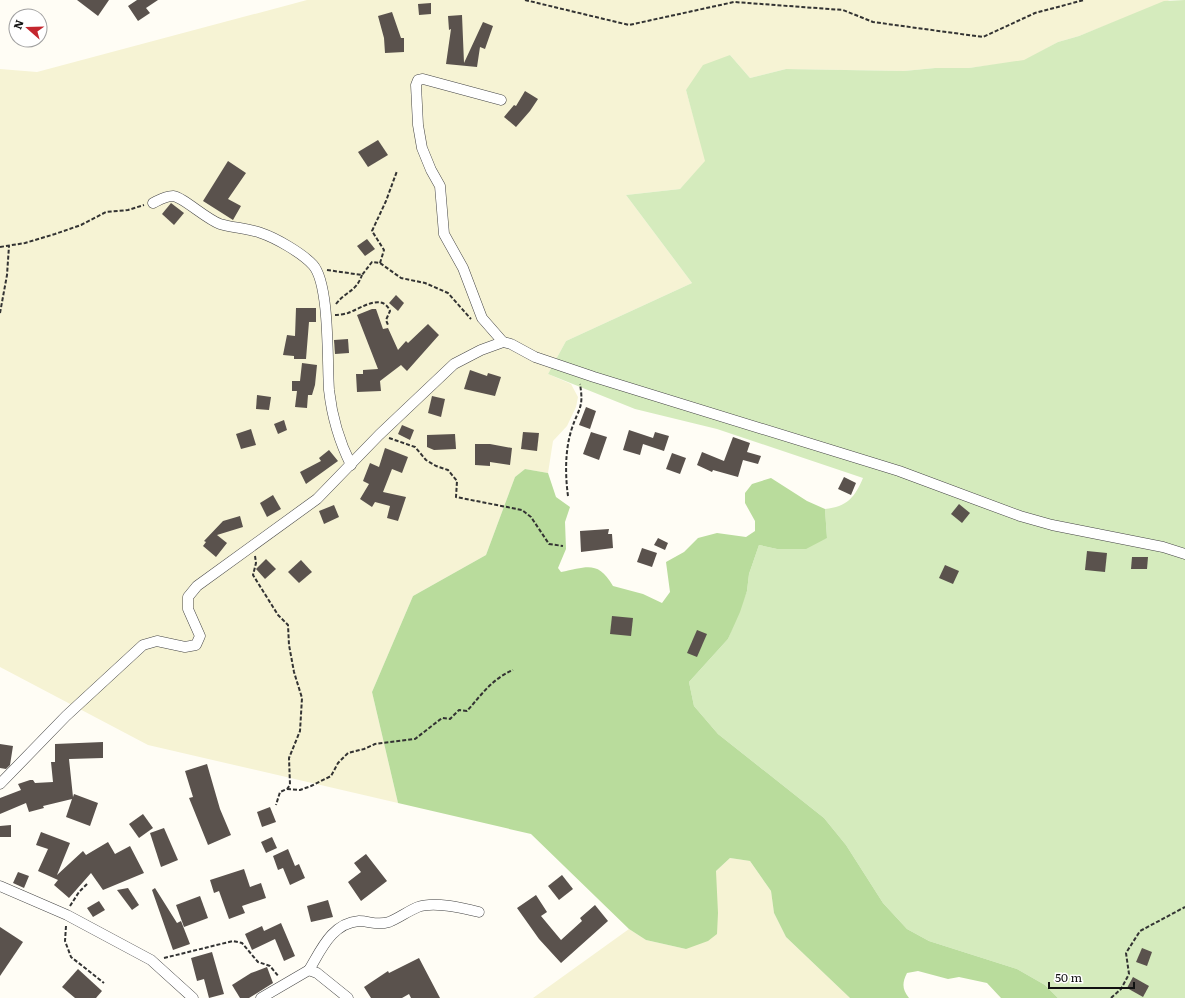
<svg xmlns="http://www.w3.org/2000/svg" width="1185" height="998" viewBox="0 0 1185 998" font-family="Literata,serif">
<rect width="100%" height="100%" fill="#fffdf5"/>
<!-- farmland -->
<g fill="#f6f3d4">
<path d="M 307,0 L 1170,0 L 1079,36 L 1058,42 L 1024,61 L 969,68 L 935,68 L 904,71 L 786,69 L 750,78 L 730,55 L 686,90 L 706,161 L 680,189 L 626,195 L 692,283 L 566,341 L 548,374 L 571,384 L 578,397 L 576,407 L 567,426 L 553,441 L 548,473 L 525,469 L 515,477 L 486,555 L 413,596 L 372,692 L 398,803 L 148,745 L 0,667 L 0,69 L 37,72 Z"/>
<path d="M 730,858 L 750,861 L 771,891 L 774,913 L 786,937 L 850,998 L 533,998 L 629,929 L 646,940 L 686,949 L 716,890 L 716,871 Z"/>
</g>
<!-- green -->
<path fill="#d5ebbd" d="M 1185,0 L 1185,998 L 1058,998 L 1045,985 L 1017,969 L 929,941 L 907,929 L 883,903 L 846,845 L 824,818 L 718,734 L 694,706 L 689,682 L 728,639 L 747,591 L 749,574 L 759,545 L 777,549 L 827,538 L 825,509 C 847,507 855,497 863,478 L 717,429 L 635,409 L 548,374 L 566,341 L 692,283 L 626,195 L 680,189 L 705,161 L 686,90 L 703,65 L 730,55 L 750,78 L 786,69 L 904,71 L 935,68 L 969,68 L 1024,60 L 1058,42 L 1079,36 L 1164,1 Z"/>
<!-- forest -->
<path fill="#b9dc9c" d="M 525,469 L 548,473 L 556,497 L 570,507 L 565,522 L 566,549 L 558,568 L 561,572 C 587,567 598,560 613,586 L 643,594 L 662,603 L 670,592 L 666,562 L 684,552 L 698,538 L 717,533 L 746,537 L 755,531 L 755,521 L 745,503 L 745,493 L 752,484 L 771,478 L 807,501 L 825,509 L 827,538 L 806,549 L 777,549 L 759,545 L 749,574 L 747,591 L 740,612 L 728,639 L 689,682 L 694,706 L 718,734 L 824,818 L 846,845 L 883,903 L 907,929 L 929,941 L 1017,969 L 1045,985 L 1058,998 L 1001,998 L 987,983 L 959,977 L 948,979 L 918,971 L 907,973 C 902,983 902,989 909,998 L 850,998 L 786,937 L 774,913 L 771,891 L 750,861 L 730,858 L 716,871 L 718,913 L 717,934 L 708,941 L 686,949 L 646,940 L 629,929 L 531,834 L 398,803 L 372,692 L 413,596 L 486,555 L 515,477 Z"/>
<!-- building -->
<g fill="#5a524d">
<path d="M 77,0 L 109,0 L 98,16 Z"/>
<path d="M 137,0 L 158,0 L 146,8 L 150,13 L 138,21 L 128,6 Z"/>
<path d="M 431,3 L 431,14 L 419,15 L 418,4 Z"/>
<path d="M 392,12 L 401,38 L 404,38 L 404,52 L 385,53 L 384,38 L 378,16 Z"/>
<path d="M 462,15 L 464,63 L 483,22 L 493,26 L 485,49 L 480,47 L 477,67 L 446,64 L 451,29 L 449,30 L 448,16 Z"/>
<path d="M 525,91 L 538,99 L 530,111 L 516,127 L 504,117 L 514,105 L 516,106 Z"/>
<path d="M 378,140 L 388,155 L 368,167 L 358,152 Z"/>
<path d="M 228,161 L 246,173 L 228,199 L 241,206 L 233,220 L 203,201 Z"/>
<path d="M 171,203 L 184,213 L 174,225 L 162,214 Z"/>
<path d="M 367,239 L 375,249 L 365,256 L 357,246 Z"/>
<path d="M 396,295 L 404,303 L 398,311 L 389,303 Z"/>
<path d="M 296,308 L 316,308 L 316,322 L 309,322 L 306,359 L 294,359 L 294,356 L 283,355 L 287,335 L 295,336 Z"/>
<path d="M 372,309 L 376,309 L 383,329 L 388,328 L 398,350 L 406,341 L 408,343 L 428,324 L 439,335 L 407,371 L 401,365 L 380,381 L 381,391 L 357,392 L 356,374 L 363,374 L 363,370 L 378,369 L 357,315 Z"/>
<path d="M 348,339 L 349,353 L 335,354 L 334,340 Z"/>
<path d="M 302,363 L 317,365 L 315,385 L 312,395 L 308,395 L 307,408 L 295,407 L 297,391 L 292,391 L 292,381 L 300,381 Z"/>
<path d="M 470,370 L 487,376 L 488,373 L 501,377 L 495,396 L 464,389 Z"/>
<path d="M 257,395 L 271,397 L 269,410 L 256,409 Z"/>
<path d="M 432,396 L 445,399 L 441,417 L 428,413 Z"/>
<path d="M 586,407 L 596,411 L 590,429 L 579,425 Z"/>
<path d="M 284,420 L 287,430 L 278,434 L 274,424 Z"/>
<path d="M 402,425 L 414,430 L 410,440 L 398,434 Z"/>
<path d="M 251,429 L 256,445 L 241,449 L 236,434 Z"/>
<path d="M 629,430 L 653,438 L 655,432 L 669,436 L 664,451 L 643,444 L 640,455 L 623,450 Z"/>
<path d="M 523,432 L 539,433 L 537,451 L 521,449 Z"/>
<path d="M 591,432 L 607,437 L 599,460 L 583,454 Z"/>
<path d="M 455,434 L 456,449 L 434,450 L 427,447 L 427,435 Z"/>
<path d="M 733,437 L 750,443 L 747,452 L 761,456 L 758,464 L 743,460 L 738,477 L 713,470 L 712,472 L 697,465 L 702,452 L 724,461 Z"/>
<path d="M 475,444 L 490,444 L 512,448 L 510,465 L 490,462 L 490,466 L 475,465 Z"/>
<path d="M 385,448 L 408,457 L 402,473 L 392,469 L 383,492 L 406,497 L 398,521 L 387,518 L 390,506 L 375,502 L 372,507 L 360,499 L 369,484 L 363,481 L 370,463 L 379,467 Z"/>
<path d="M 329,450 L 338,461 L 306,484 L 300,472 L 321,461 L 319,458 Z"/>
<path d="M 672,453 L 686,458 L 680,474 L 666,469 Z"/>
<path d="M 844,477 L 856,483 L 851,495 L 838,489 Z"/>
<path d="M 273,495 L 281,509 L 267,517 L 260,503 Z"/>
<path d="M 959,504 L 970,513 L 962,523 L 951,514 Z"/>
<path d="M 334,505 L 339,517 L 324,524 L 319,511 Z"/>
<path d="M 240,516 L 243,527 L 217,535 L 227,543 L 216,557 L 203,546 L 206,542 L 204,541 L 223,521 Z"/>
<path d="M 609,529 L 608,534 L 612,534 L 613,548 L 581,552 L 580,531 Z"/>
<path d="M 658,538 L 668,543 L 665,550 L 654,545 Z"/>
<path d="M 642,548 L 657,553 L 652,567 L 637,562 Z"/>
<path d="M 1087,551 L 1107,553 L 1105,572 L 1085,570 Z"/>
<path d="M 1132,557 L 1148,557 L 1147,569 L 1131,569 Z"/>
<path d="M 266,559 L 276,569 L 265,579 L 256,569 Z"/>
<path d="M 301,560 L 312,572 L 299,583 L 288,572 Z"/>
<path d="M 945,565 L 959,571 L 953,584 L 939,578 Z"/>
<path d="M 612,616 L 633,618 L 631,636 L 610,634 Z"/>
<path d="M 697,630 L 707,634 L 697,657 L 687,653 Z"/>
<path d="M 103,742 L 103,758 L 69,759 L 73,797 L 74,794 L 98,803 L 90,826 L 66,817 L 72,799 L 43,806 L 44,808 L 29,812 L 26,803 L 0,814 L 0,798 L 21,790 L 18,784 L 30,780 L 33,780 L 35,783 L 53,782 L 51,762 L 55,762 L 55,744 Z"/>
<path d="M 0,744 L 13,746 L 10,765 L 6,769 L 0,768 Z"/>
<path d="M 207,764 L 220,809 L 231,835 L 208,845 L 189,798 L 193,797 L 185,771 Z"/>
<path d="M 270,807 L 276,822 L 262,827 L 257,812 Z"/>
<path d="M 143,814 L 153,828 L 139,838 L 129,824 Z"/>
<path d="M 11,825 L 11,837 L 0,837 L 0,826 Z"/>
<path d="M 164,828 L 178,860 L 161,867 L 150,833 Z"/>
<path d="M 41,832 L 70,843 L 57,875 L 83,851 L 86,855 L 108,842 L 115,854 L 130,846 L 144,873 L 103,890 L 91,873 L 69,898 L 54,885 L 58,880 L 38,871 L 48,849 L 36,845 Z"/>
<path d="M 272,837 L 277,848 L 266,853 L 261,842 Z"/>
<path d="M 288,849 L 295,866 L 299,864 L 305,878 L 290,885 L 283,868 L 278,870 L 273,856 Z"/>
<path d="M 366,854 L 387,881 L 361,901 L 348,882 L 361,872 L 354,863 Z"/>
<path d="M 244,869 L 250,887 L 261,883 L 266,898 L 242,906 L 245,913 L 229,919 L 219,891 L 214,893 L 210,880 Z"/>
<path d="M 18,872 L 29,876 L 24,888 L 13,883 Z"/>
<path d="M 562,875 L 573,889 L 559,900 L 548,886 Z"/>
<path d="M 128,888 L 139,905 L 132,910 L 117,890 Z"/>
<path d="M 155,888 L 177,923 L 181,921 L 190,944 L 173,950 L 152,890 Z"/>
<path d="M 536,895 L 547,912 L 541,916 L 561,940 L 582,921 L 580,918 L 595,905 L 608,921 L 561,963 L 539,939 L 517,908 Z"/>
<path d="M 200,896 L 208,918 L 184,927 L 176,905 Z"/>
<path d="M 328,900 L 333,917 L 311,922 L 307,906 Z"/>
<path d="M 99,901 L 105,910 L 93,917 L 87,908 Z"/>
<path d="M 281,923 L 295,956 L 284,961 L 275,939 L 252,950 L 245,934 L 262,926 L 264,931 Z"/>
<path d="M 0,927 L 23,942 L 0,976 Z"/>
<path d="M 1142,948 L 1152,952 L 1147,966 L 1136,962 Z"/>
<path d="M 212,952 L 224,994 L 209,998 L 204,979 L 197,981 L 191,958 Z"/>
<path d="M 419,958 L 440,998 L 411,998 L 409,994 L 402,998 L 371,998 L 364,987 L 388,971 L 389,973 Z"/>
<path d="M 267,967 L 273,983 L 249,998 L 240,998 L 232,985 L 251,973 Z"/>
<path d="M 78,969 L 102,991 L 96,998 L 75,998 L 62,987 Z"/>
<path d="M 1133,977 L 1149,986 L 1143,997 L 1127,988 Z"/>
</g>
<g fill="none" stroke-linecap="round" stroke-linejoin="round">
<defs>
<g id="minor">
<path d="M 501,100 L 423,79 L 418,80 L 416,85 L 418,125 L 422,148 L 431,170 L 440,186 L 444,234 L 463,268 L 482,318 L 503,342"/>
<path d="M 153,203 C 159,200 165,196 173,196 C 183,197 206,219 220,224 C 233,228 248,228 261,233 C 276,238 302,253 313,265 C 330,284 327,362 329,390 C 332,417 339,441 351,465"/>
<path d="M 0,784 L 66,716 L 143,645 L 157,641 L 185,647 L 196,645 L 200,636 L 188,609 L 188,597 L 197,586 L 317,499 L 379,435 L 454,364 L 481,350 L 503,342 L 511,344 L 535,357 L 594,377 L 899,471 L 1020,516 L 1052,525 L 1163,547 L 1185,554"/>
<path d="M 0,886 L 67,915 L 151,960 L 193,998"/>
<path d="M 309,970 C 321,950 332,923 359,921 C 370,921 376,926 389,922 C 399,918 408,911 418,907 C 434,901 463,908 479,912"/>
<path d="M 261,998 L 309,970 L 317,973 L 348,998"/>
</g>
</defs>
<!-- minor casing -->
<use href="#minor" stroke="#444" stroke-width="11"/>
<!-- path -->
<g stroke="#333" stroke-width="2" stroke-dasharray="4 2" stroke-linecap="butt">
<path d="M 525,0 L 629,25 L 734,2 L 843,10 L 873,22 L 983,37 L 1035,13 L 1084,0"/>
<path d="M 0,247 L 25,243 L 55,234 L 81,225 L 106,212 L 128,210 L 144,205"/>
<path d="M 380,263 L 384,250 L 372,231 L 386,201 L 397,171"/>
<path d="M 327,270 L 362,275 L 372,262 L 380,263 L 401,278 L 425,283 L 448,293 L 471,319"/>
<path d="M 336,304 C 346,291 356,292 362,275"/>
<path d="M 0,313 L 7,275 L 9,246"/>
<path d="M 335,315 C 339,315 344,314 348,313 C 360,309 382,292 390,311 L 386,320 L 388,325"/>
<path d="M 389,438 L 415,447 L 426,460 L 436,466 L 448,470 L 457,481 L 456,497 L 522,510 L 531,517 L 549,544 L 563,546"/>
<path d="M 568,496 C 565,474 565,449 572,428 C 579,407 584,408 580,384"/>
<path d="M 255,556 L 256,563 L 253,575 L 278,615 L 288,625 L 289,645 L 294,672 L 302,698 L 300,731 L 289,758 L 290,785 L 287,789 L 280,792 L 276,805"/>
<path d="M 287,789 L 300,790 L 311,786 L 331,776 L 338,763 L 348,753 L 364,749 L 375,744 L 415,739 L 442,718 L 450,719 L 459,710 L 467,711 C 482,694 492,679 513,670"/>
<path d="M 70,906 L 79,892 L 88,883"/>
<path d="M 66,926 L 65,941 L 71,957 L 104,983"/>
<path d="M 164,958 L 233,941 L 242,943 L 258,962 L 270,966 L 279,977"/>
<path d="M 1111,998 L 1121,989 L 1129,974 L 1126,953 L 1140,931 L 1185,907"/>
</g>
<!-- minor -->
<use href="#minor" stroke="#fff" stroke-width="10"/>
</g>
<!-- north arrow -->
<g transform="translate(28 28) rotate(290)"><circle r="19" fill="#ffffff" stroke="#a0a0a0"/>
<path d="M0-3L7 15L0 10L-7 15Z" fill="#c4262e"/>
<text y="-6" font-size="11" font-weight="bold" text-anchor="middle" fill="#111111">N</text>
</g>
<!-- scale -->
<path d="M1049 982v6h85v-6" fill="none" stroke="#111111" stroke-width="2"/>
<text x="1055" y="982" font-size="12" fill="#111111" stroke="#ffffff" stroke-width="3" paint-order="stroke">50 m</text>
</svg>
